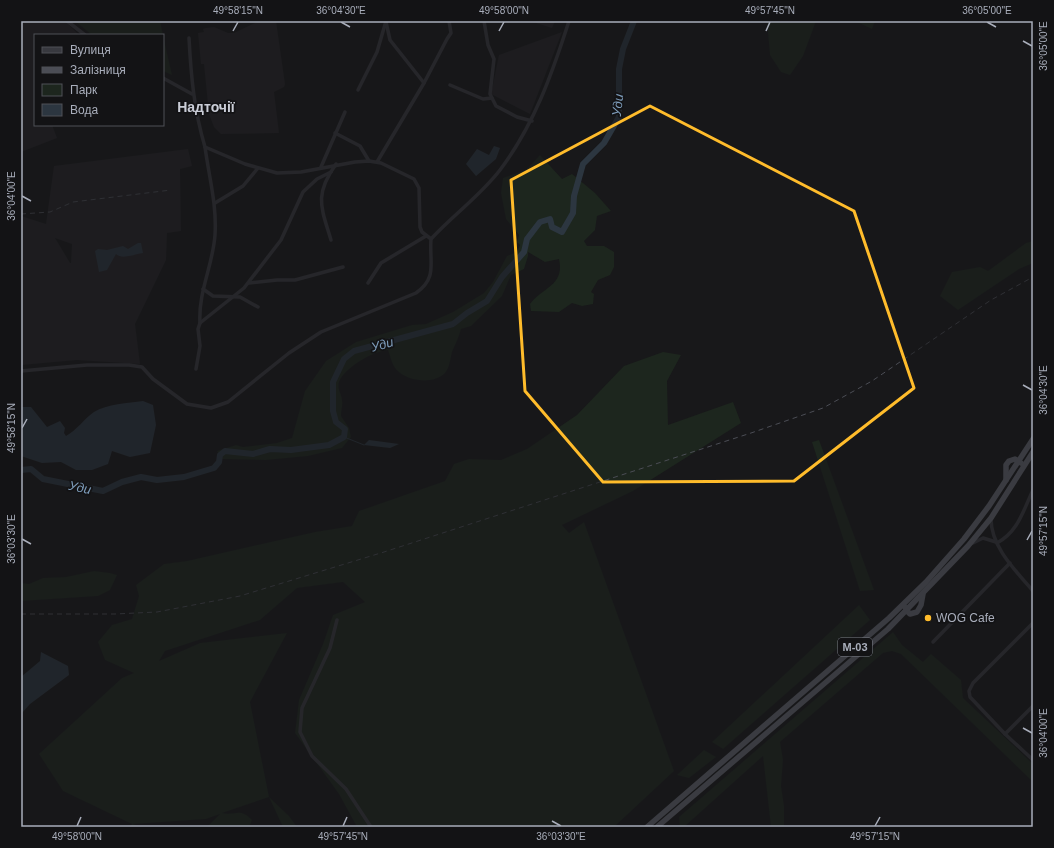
<svg xmlns="http://www.w3.org/2000/svg" width="1054" height="848" viewBox="0 0 1054 848" font-family="Arial,sans-serif">
<rect width="100%" height="100%" fill="#18181a"/>
<!-- built -->
<g fill="#242327" fill-rule="evenodd">
<path d="M 21,21 L 65,21 L 79,35 L 35,35 L 35,125 L 52,125 L 57,138 L 21,152 Z"/>
<path d="M 259,21 L 276,21 L 285,84 L 284,87 L 274,92 L 279,133 L 221,134 L 214,127 L 209,114 L 204,64 L 201,64 L 198,33 L 204,32 L 203,29 L 206,28 L 214,27 L 228,33 L 234,33 Z"/>
<path d="M 530,21 L 555,21 L 552,28 Z"/>
<path d="M 562,32 L 530,114 L 491,94 L 499,55 Z"/>
<path d="M 188,149 L 192,166 L 180,169 L 181,231 L 167,233 L 166,260 L 135,324 L 140,364 L 77,360 L 21,365 L 21,216 L 46,224 L 54,166 ZM 55,238 L 72,244 L 71,263 L 70,263 Z"/>
</g>
<!-- green -->
<g fill="#1d261e">
<path d="M 75,21 L 160,21 L 163,35 L 92,35 Z"/>
<path d="M 767,21 L 816,21 L 803,56 L 790,75 L 781,72 L 770,55 Z"/>
<path d="M 855,21 L 875,21 L 872,29 Z"/>
<path d="M 163,36 L 172,75 L 163,71 Z"/>
<path d="M 540,155 L 562,179 L 572,174 L 595,193 L 611,211 L 597,216 L 595,230 L 584,241 L 587,246 L 604,246 L 614,252 L 614,267 L 610,275 L 598,280 L 591,292 L 594,294 L 593,304 L 582,306 L 572,303 L 559,312 L 531,311 L 530,304 C 542,287 565,286 559,259 L 545,262 L 528,252 L 528,256 L 524,269 L 511,275 L 502,296 L 471,326 L 461,329 C 459,337 455,345 452,352 C 450,360 450,367 445,373 C 435,384 410,382 399,372 C 392,367 391,358 388,350 C 374,351 345,367 339,382 C 337,390 342,394 342,400 C 343,405 341,411 341,416 L 349,428 L 351,437 L 342,448 L 308,456 L 266,460 L 222,459 L 217,451 L 236,445 L 243,447 L 277,443 L 292,438 L 305,391 L 326,361 L 356,342 L 412,325 L 426,324 L 453,312 L 484,293 L 493,282 L 507,256 L 517,252 L 520,245 L 517,242 L 519,235 L 506,219 L 501,193 L 503,178 L 526,170 Z"/>
<path d="M 1033,241 L 1033,263 L 1019,269 L 958,310 L 940,296 L 952,272 L 980,267 L 988,271 L 1026,243 Z"/>
<path d="M 663,352 L 681,355 L 667,381 L 668,425 L 733,402 L 741,423 L 633,491 L 562,525 L 569,533 L 584,522 L 674,771 L 614,827 L 357,827 L 339,794 L 295,733 L 299,700 L 323,644 L 333,615 L 365,602 L 343,582 L 297,588 L 260,620 L 165,651 L 159,661 L 200,643 L 287,633 L 250,702 L 269,797 L 289,816 L 297,827 L 283,827 L 269,797 L 222,813 C 235,816 240,807 252,820 L 249,827 L 207,827 L 220,814 L 206,819 L 133,824 L 141,827 L 130,827 L 132,824 L 63,791 L 39,754 L 122,678 L 134,673 L 105,660 L 98,642 L 112,625 L 132,619 L 139,596 L 136,585 L 164,564 L 187,561 L 315,532 L 352,526 L 359,511 L 445,481 L 454,464 L 469,459 L 501,460 L 527,449 L 577,415 L 624,366 Z"/>
<path d="M 819,440 L 874,590 L 860,591 L 812,442 Z"/>
<path d="M 94,571 L 110,573 L 117,575 L 110,590 L 98,596 L 21,601 L 21,583 L 29,584 L 43,578 L 66,577 Z"/>
<path d="M 859,605 L 870,620 L 723,749 L 712,742 Z"/>
<path d="M 893,632 L 902,645 L 923,662 L 931,654 L 961,680 L 963,698 L 1033,764 L 1033,782 L 901,654 L 892,651 L 883,653 L 780,742 L 783,760 L 781,786 L 784,806 L 784,827 L 771,827 L 763,756 L 684,827 L 680,827 L 679,817 Z"/>
<path d="M 704,750 L 716,757 L 689,778 L 677,775 Z"/>
</g>
<!-- water -->
<g fill="#2c3640">
<path d="M 494,146 L 500,148 L 496,159 L 476,176 L 466,164 L 477,149 L 489,155 Z"/>
<path d="M 138,243 L 141,243 L 143,253 C 135,254 122,260 116,254 L 107,270 L 99,272 L 95,251 L 98,249 L 107,250 L 123,246 L 128,249 Z"/>
<path d="M 143,401 L 153,405 L 156,425 L 150,453 L 130,457 L 112,451 L 108,464 L 92,470 L 76,470 L 61,462 L 42,463 L 21,456 L 21,407 L 31,407 L 47,427 L 60,421 L 65,428 L 64,433 L 66,436 C 77,430 84,419 94,412 C 107,404 128,403 143,401 Z"/>
<path d="M 369,440 L 399,444 L 390,448 L 364,445 Z"/>
<path d="M 41,652 L 68,666 L 69,675 L 30,704 L 21,714 L 21,677 L 40,661 Z"/>
</g>
<g fill="none" stroke-linecap="round" stroke-linejoin="round">
<!-- stream -->
<path stroke="#2c3640" stroke-width="1" d="M 344,437 L 364,445"/>
<!-- river -->
<path stroke="#2c3640" stroke-width="6" d="M 21,470 L 31,469 L 43,479 L 103,491 L 122,482 L 141,477 L 157,480 L 184,477 L 214,468 L 219,462 L 220,455 L 225,451 L 253,454 L 270,449 L 291,450 L 329,445 L 344,437 L 345,429 L 336,422 L 333,411 L 333,382 L 344,359 L 354,351 L 453,324 L 467,313 L 487,301 L 502,277 L 524,252 L 527,239 L 540,222 L 550,219 L 552,227 L 562,232 L 573,213 L 574,196 L 583,164 L 604,143 L 619,117 L 619,69 L 623,49 L 634,21"/>
<!-- minor -->
<g stroke="#38393f" stroke-width="3.5">
<path d="M 67,21 L 85,35"/>
<path d="M 484,21 L 488,45 L 494,59 L 490,94 L 496,106 L 517,117 L 532,121"/>
<path d="M 386,22 L 390,40 L 424,83"/>
<path d="M 189,38 C 191,76 194,110 205,147 L 245,164 L 277,173 L 301,172 L 355,162 L 369,161 L 381,163 L 414,179 L 419,188 L 420,227 L 422,232 L 431,239"/>
<path d="M 163,78 L 192,94"/>
<path d="M 450,85 L 483,99 L 492,98"/>
<path d="M 358,90 L 377,52 L 386,21"/>
<path d="M 335,133 L 360,146 L 369,161"/>
<path d="M 377,162 L 424,83 L 447,39 L 451,33 L 449,21"/>
<path d="M 321,167 L 345,112"/>
<path d="M 215,203 L 243,186 L 258,168"/>
<path d="M 331,240 C 321,207 314,195 336,164"/>
<path d="M 249,283 L 277,280 L 295,280 L 343,267"/>
<path d="M 368,283 L 381,263 L 426,236"/>
<path d="M 203,289 L 213,296 L 240,297 L 258,307"/>
<path d="M 200,323 C 198,292 213,265 215,235 C 217,205 209,177 205,147"/>
<path d="M 196,369 L 200,346 L 198,329 L 200,323 L 244,288 L 281,240 L 303,192 L 317,179 L 331,172"/>
<path d="M 21,371 L 87,365 L 129,365 L 142,367 L 153,379 L 187,404 L 211,408 L 228,402 L 289,353 L 321,332 L 416,293 C 438,278 429,262 431,239 C 453,215 480,196 500,170 C 534,125 552,74 569,21"/>
<path d="M 991,519 C 991,547 1016,571 1033,591"/>
<path d="M 973,543 L 983,538 L 996,542"/>
<path d="M 997,543 C 1018,532 1023,511 1033,490"/>
<path d="M 337,620 L 330,648 L 302,708 L 300,732 L 312,756 L 346,789 L 371,827"/>
<path d="M 933,642 L 1010,563"/>
<path d="M 1033,706 L 1005,734 L 1033,760"/>
<path d="M 1005,734 L 970,697 L 969,691 L 973,683 L 1033,623"/>
</g>
<!-- highway -->
<g stroke="#646771" stroke-width="5.5">
<path d="M 1006,480 L 1006,465 L 1009,461 L 1015,459 L 1021,463"/>
<path d="M 905,607 L 907,611 L 910,614 L 917,612 L 921,605 L 923,594"/>
<path d="M 647,827 L 889,618 L 926,582 L 964,539 L 989,506 L 1033,439"/>
<path d="M 657,827 L 888,629 L 968,546 L 991,518 L 1033,452"/>
</g>
<!-- rail -->
<g stroke="#4b4d55" stroke-width="1" stroke-dasharray="5 4" stroke-linecap="butt">
<path d="M 21,214 L 50,212 L 73,202 L 171,190"/>
<path d="M 21,614 L 115,614 L 157,612 L 240,596 L 384,552 L 751,433 L 823,408 L 872,381 L 991,300 L 1033,277"/>
</g>
</g>
<!-- marked area -->
<path d="M0 0H1054V848H0ZM 650,106 L 854,211 L 914,388 L 794,481 L 603,482 L 525,391 L 511,180 Z" fill="#18181a" fill-opacity=".55" fill-rule="evenodd"/>
<path fill="none" stroke="#ffbc2b" stroke-width="3" stroke-linejoin="round" d="M 650,106 L 854,211 L 914,388 L 794,481 L 603,482 L 525,391 L 511,180 Z"/>
<!-- ticks -->
<path fill="none" stroke="#a9aebb" stroke-width="1.5" d="M 341,22 L 350,27M 987,22 L 996,27M 233,31 L 238,22M 499,31 L 504,22M 766,31 L 770,22M 1023,41 L 1032,46M 22,196 L 31,201M 1023,385 L 1032,390M 22,428 L 27,419M 22,539 L 31,544M 1027,540 L 1032,531M 1023,728 L 1032,733M 552,821 L 561,826M 77,826 L 81,817M 343,826 L 347,817M 875,826 L 880,817"/>
<!-- markers -->
<circle fill="#ffbc2b" stroke="#131315" stroke-width="1.5" cx="928" cy="618" r="4"/>
<g text-anchor="middle" stroke-width="3.5" stroke-linejoin="round" paint-order="stroke">
<!-- shield labels -->
<rect fill="#131315" stroke="#7c8089" stroke-width="1" x="838" y="638" width="34" height="18" rx="3"/>
<g font-size="11" font-weight="bold" fill="#a9aebb">
<text x="855" y="651">М-03</text>
</g>
<!-- poi labels -->
<g font-size="12" fill="#a9aebb" stroke="#131315" text-anchor="start">
<text x="936" y="622">WOG Cafe</text>
</g>
<!-- water labels -->
<g font-size="13" font-style="italic" fill="#7d9bb9" stroke="#131315">
<text transform="translate(617 105) rotate(-84)" y="5">Уди</text>
<text transform="translate(382 344) rotate(-15)" y="5">Уди</text>
<text transform="translate(80 487) rotate(12)" y="5">Уди</text>
</g>
<!-- quarter labels -->
<g font-size="14" font-weight="bold" fill="#cacdd7" stroke="#131315">
<text x="206" y="112">Надточії</text>
</g>
</g>
<!-- border -->
<rect width="1054" height="848" fill="none" stroke="#131315" stroke-width="44"/>
<!-- legend -->
<rect x="34" y="34" width="130" height="92" fill="#131315" stroke="#4f5157"/>
<rect x="42" y="47" width="20" height="6" fill="#38393f" stroke="#4f5157"/>
<text x="70" y="54" font-size="12" fill="#a9aebb">Вулиця</text>
<rect x="42" y="67" width="20" height="6" fill="#4b4d55" stroke="#4f5157"/>
<text x="70" y="74" font-size="12" fill="#a9aebb">Залізниця</text>
<rect x="42" y="84" width="20" height="12" fill="#1d261e" stroke="#4f5157"/>
<text x="70" y="94" font-size="12" fill="#a9aebb">Парк</text>
<rect x="42" y="104" width="20" height="12" fill="#2c3640" stroke="#4f5157"/>
<text x="70" y="114" font-size="12" fill="#a9aebb">Вода</text>
<rect x="22" y="22" width="1010" height="804" fill="none" stroke="#a9aebb" stroke-width="1.5"/>
<g font-size="10" text-anchor="middle" fill="#a9aebb">
<text x="238" y="14">49°58'15"N</text>
<text x="341" y="14">36°04'30"E</text>
<text x="504" y="14">49°58'00"N</text>
<text x="770" y="14">49°57'45"N</text>
<text x="987" y="14">36°05'00"E</text>
<text transform="translate(1043 46) rotate(-90)" y="4">36°05'00"E</text>
<text transform="translate(11 196) rotate(-90)" y="4">36°04'00"E</text>
<text transform="translate(1043 390) rotate(-90)" y="4">36°04'30"E</text>
<text transform="translate(11 428) rotate(-90)" y="4">49°58'15"N</text>
<text transform="translate(1043 531) rotate(-90)" y="4">49°57'15"N</text>
<text transform="translate(11 539) rotate(-90)" y="4">36°03'30"E</text>
<text transform="translate(1043 733) rotate(-90)" y="4">36°04'00"E</text>
<text x="77" y="840">49°58'00"N</text>
<text x="343" y="840">49°57'45"N</text>
<text x="561" y="840">36°03'30"E</text>
<text x="875" y="840">49°57'15"N</text>
</g>
</svg>
